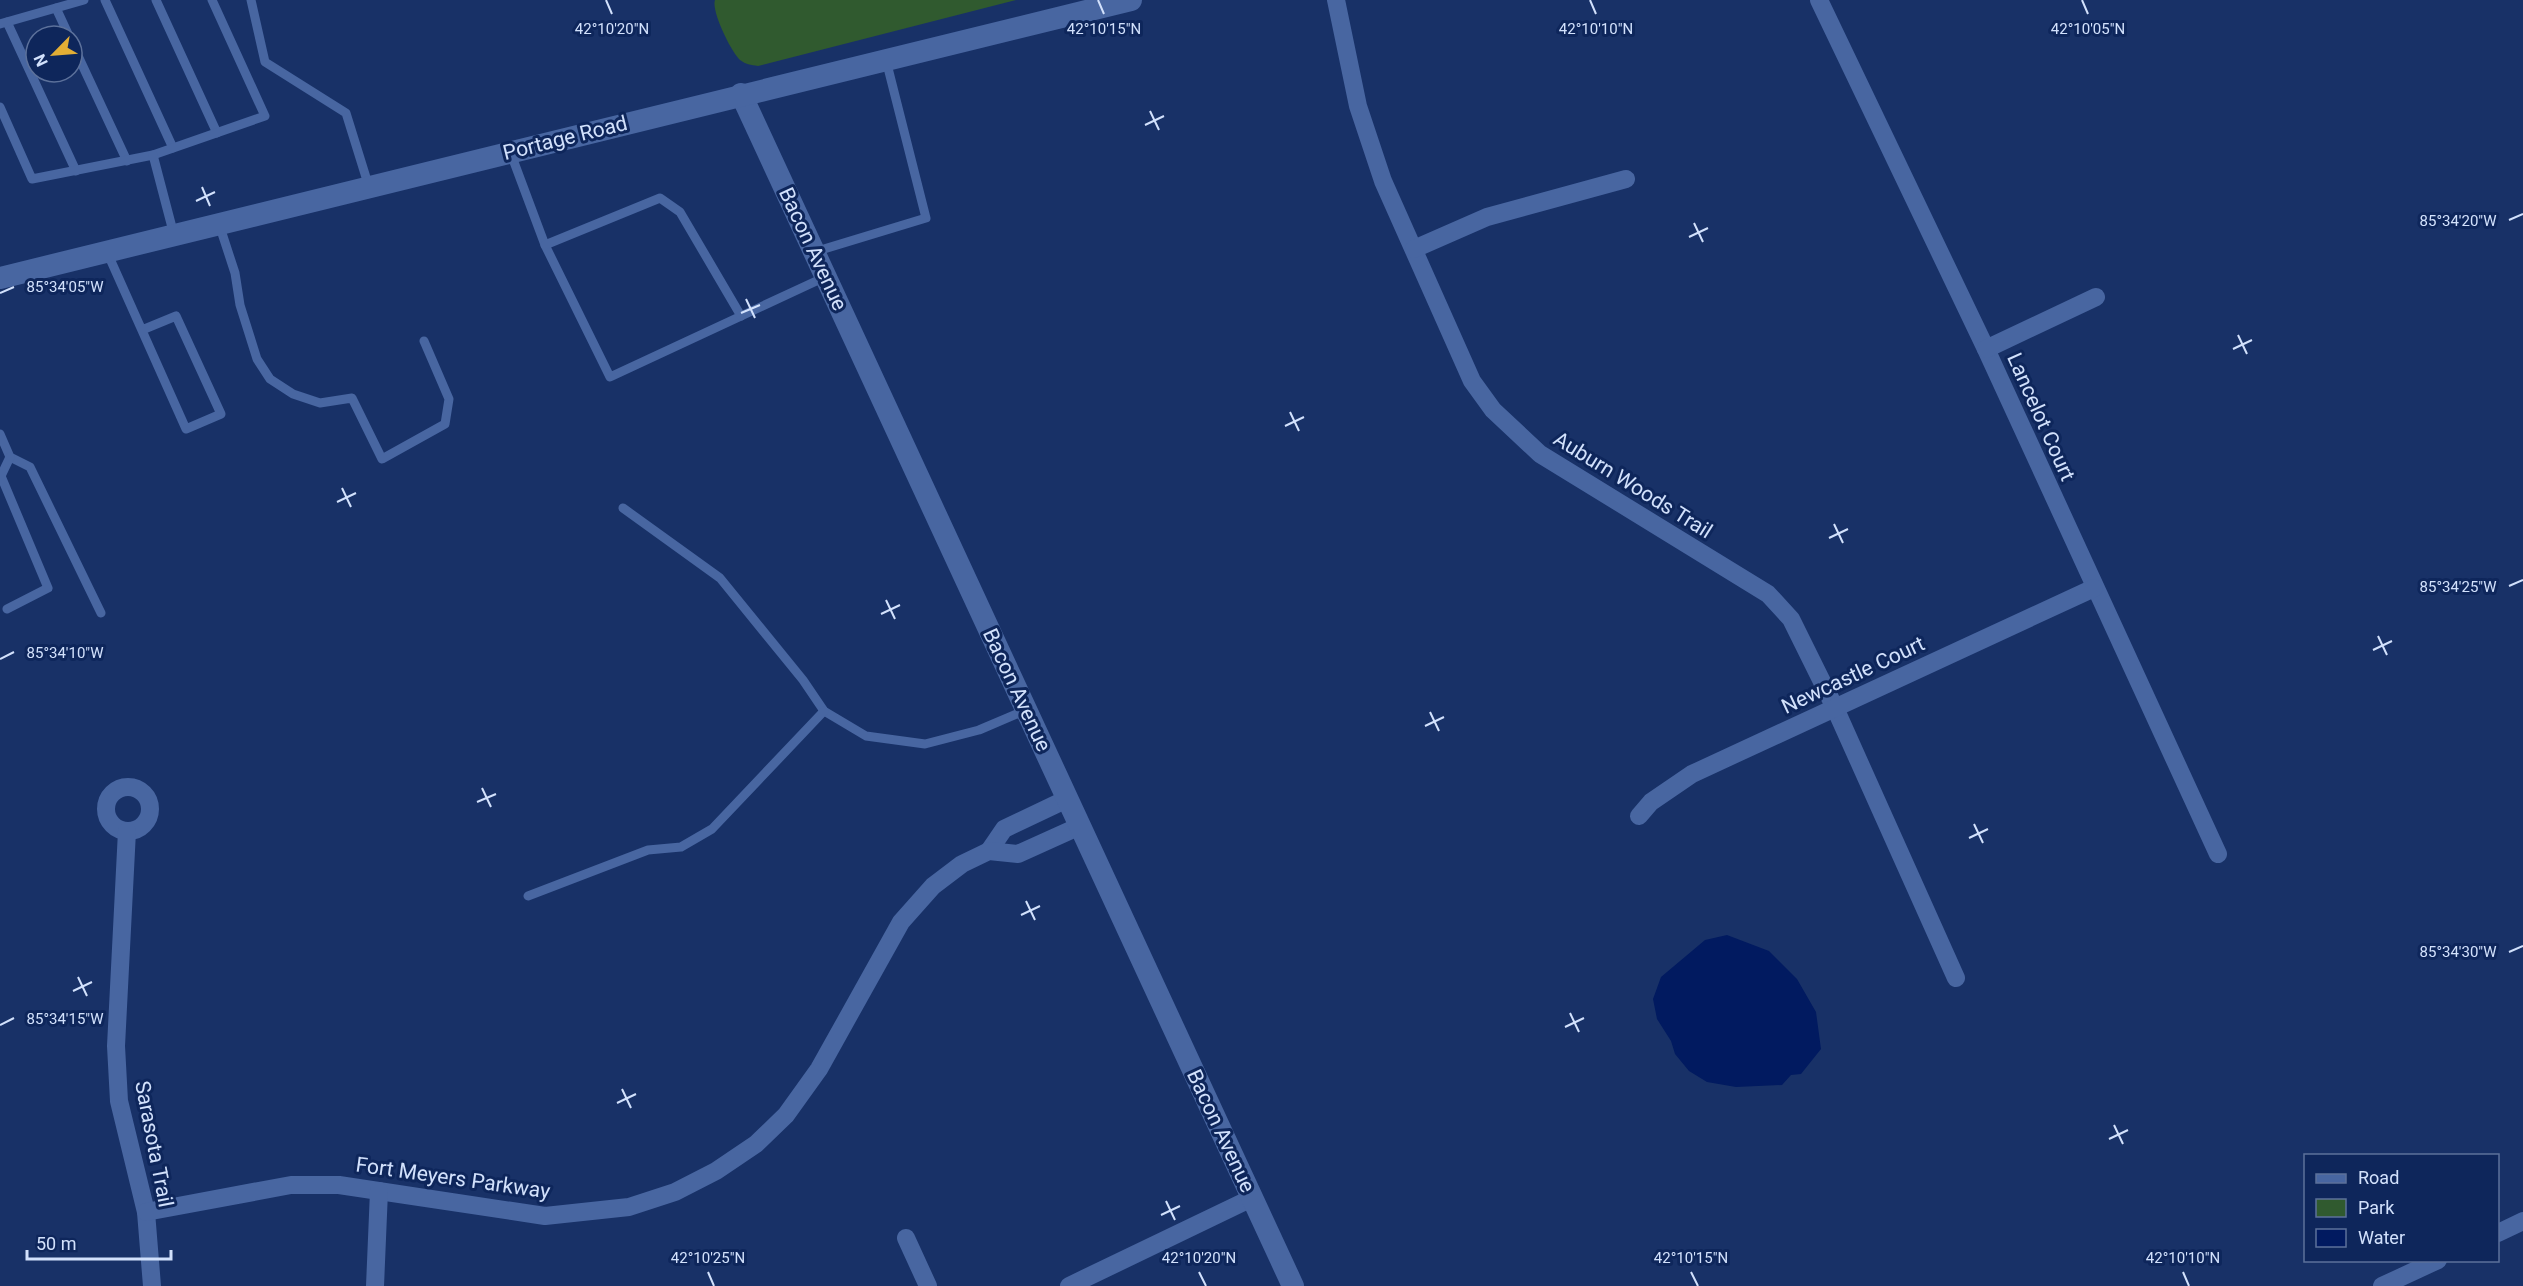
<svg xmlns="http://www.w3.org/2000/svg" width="2523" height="1286" viewBox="0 0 2523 1286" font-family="Roboto,sans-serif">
<rect width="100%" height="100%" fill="#183167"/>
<!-- green -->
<path fill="#305a2f" d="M 715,0 L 1016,0 L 758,66 C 751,65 745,64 740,60 C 731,52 711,11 715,0 Z"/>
<!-- water -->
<path fill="#011a60" d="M 1727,935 L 1769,951 L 1797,979 L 1816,1012 L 1821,1049 L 1801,1074 L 1791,1075 L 1782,1085 L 1736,1087 L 1707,1082 L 1689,1071 L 1675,1054 L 1671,1041 L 1657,1019 L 1653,999 L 1661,977 L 1705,940 Z"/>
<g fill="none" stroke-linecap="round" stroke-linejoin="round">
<!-- service -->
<g stroke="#4866a1" stroke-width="9">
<path d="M 105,0 L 173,148"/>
<path d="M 156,0 L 217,133"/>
<path d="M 251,0 L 265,62 L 346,113 L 369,187"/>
<path d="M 56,8 L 69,36"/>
<path d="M 7,22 L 76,171"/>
<path d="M 0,24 L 84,0"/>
<path d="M 72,43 L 127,161"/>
<path d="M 0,107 L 32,179 L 153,155 L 265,116 L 212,0"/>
<path d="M 511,154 L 545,245 L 610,377 L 825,277"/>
<path d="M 153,155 L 174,235"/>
<path d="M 219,224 L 235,273 L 240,305 L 257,359 L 270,379 L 293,394 L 320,403 L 352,398 L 382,459 L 445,424 L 449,399 L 424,341"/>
<path d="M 545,245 L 660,198 L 680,212 L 741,316"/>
<path d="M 107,252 L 186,429 L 221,414 L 176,316 L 142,330"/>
<path d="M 814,252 L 926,218 L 886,60"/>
<path d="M 0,434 L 10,457 L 30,467 L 101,613"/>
<path d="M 623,508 L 720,578 L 803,680 L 824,711 L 866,736 L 925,744 L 979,730 L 1026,710"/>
<path d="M 7,609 L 48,588 L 1,476 L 10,457"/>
<path d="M 528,896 L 648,850 L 681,847 L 712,829 L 824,711"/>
</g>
<!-- minor -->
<g stroke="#4866a1" stroke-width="18">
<path d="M 1336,0 L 1358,106 L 1383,181 L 1472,381 L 1493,410 L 1540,454 L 1768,594 L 1791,619 L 1835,708 L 1956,978"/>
<path d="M 1819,0 L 1986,349 L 2218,854"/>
<path d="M 1414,249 L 1487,217 L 1626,179"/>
<path d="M 1986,349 L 2096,297"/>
<circle cx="128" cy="809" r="22"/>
<path d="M 1639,816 L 1651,802 L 1692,774 L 2094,588"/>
<path d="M 127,831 L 116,1046 L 119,1101 L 146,1212 L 152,1286"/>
<path d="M 989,851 L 1004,829 L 1067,799"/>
<path d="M 146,1212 L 291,1185 L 339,1185 L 545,1216 L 629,1207 L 675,1192 L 716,1171 L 756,1144 L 786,1115 L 819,1069 L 901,922 L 933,886 L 962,864 L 989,851 L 1018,854 L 1080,826"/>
<path d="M 2498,1233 L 2523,1221"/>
<path d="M 906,1238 L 928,1286"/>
<path d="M 375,1286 L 379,1191"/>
<path d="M 1069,1286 L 1252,1198"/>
<path d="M 2382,1286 L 2438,1260"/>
</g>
<!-- tertiary -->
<g stroke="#4866a1" stroke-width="22">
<path d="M 741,94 L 1293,1286"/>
<path d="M 0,278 L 1131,0"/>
</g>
</g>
<!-- ticks -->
<path fill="none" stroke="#d2e1fc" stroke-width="2" d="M 606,0 L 612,14M 1098,0 L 1104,14M 1590,0 L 1596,14M 2082,0 L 2088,14M 1150,111 L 1159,130M 1145,125 L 1164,116M 202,187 L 210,206M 196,201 L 215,192M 2509,220 L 2523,214M 1694,223 L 1703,242M 1689,237 L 1708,228M 0,293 L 14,287M 746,299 L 755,318M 741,313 L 760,305M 2238,335 L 2247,354M 2233,349 L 2252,340M 1290,412 L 1299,431M 1285,426 L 1304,417M 342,488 L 351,507M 337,502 L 356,493M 1834,524 L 1843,543M 1829,538 L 1848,529M 2509,586 L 2523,580M 886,600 L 895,619M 881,614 L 900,605M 2378,636 L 2387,655M 2373,650 L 2392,641M 0,659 L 14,652M 1430,712 L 1439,731M 1425,726 L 1444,717M 482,788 L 491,807M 477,802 L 496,794M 1974,824 L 1983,843M 1969,838 L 1988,829M 1026,901 L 1035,920M 1021,915 L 1040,906M 2509,952 L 2523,946M 78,977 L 87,996M 73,991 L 92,982M 1570,1013 L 1579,1032M 0,1025 L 14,1018M 1565,1027 L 1584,1018M 622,1089 L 631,1108M 617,1103 L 636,1094M 2114,1125 L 2123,1144M 2109,1139 L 2128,1130M 1166,1201 L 1175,1220M 1161,1215 L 1180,1206M 708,1272 L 714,1286M 1199,1272 L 1206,1286M 1691,1272 L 1698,1286M 2183,1272 L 2189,1286"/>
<g text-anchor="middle" stroke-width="6" stroke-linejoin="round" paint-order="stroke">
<!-- street labels -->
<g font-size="21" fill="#d2e1fc" stroke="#0e265b">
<text transform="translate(565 138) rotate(-14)" y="7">Portage Road</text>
<text transform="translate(813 249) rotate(65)" y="7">Bacon Avenue</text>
<text transform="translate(2041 417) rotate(66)" y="7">Lancelot Court</text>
<text transform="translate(1633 485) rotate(32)" y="7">Auburn Woods Trail</text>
<text transform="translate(1853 675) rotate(-25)" y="7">Newcastle Court</text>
<text transform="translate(1017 690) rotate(65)" y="7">Bacon Avenue</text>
<text transform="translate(1221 1131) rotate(65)" y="7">Bacon Avenue</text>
<text transform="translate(154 1144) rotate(79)" y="7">Sarasota Trail</text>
<text transform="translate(453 1178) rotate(8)" y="7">Fort Meyers Parkway</text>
</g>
</g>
<g font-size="15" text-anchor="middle" fill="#d2e1fc" stroke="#0e265b" stroke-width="6" stroke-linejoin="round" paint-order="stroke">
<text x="1596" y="34">42°10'10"N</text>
<text x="612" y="34">42°10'20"N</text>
<text x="1104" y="34">42°10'15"N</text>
<text x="2088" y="34">42°10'05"N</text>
<text x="2458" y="226">85°34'20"W</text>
<text x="65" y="292">85°34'05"W</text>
<text x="2458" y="592">85°34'25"W</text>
<text x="65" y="658">85°34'10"W</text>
<text x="2458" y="957">85°34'30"W</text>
<text x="65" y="1024">85°34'15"W</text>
<text x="708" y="1263">42°10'25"N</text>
<text x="1199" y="1263">42°10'20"N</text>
<text x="1691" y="1263">42°10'15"N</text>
<text x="2183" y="1263">42°10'10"N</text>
</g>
<!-- legend -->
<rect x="2304" y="1154" width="195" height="108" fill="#0e265b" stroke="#5c719b" stroke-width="1.5"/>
<rect x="2316" y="1174" width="30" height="9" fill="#4866a1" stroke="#5c719b" stroke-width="1.5"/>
<text x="2358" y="1184" font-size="18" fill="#d2e1fc">Road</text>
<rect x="2316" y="1199" width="30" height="18" fill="#305a2f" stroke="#5c719b" stroke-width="1.5"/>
<text x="2358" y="1214" font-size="18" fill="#d2e1fc">Park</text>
<rect x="2316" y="1229" width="30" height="18" fill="#011a60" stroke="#5c719b" stroke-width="1.5"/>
<text x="2358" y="1244" font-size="18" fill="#d2e1fc">Water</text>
<!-- north arrow -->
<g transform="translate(54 54) rotate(245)"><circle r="28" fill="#0e265b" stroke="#5c719b" stroke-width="1.5"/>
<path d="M0-4.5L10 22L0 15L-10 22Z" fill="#e3ae35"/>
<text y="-9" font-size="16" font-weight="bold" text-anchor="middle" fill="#d2e1fc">N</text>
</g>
<!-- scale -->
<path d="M27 1250v9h144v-9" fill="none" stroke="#d2e1fc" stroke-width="3"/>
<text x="36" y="1250" font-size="18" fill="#d2e1fc" stroke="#0e265b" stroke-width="4.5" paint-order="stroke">50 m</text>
</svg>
